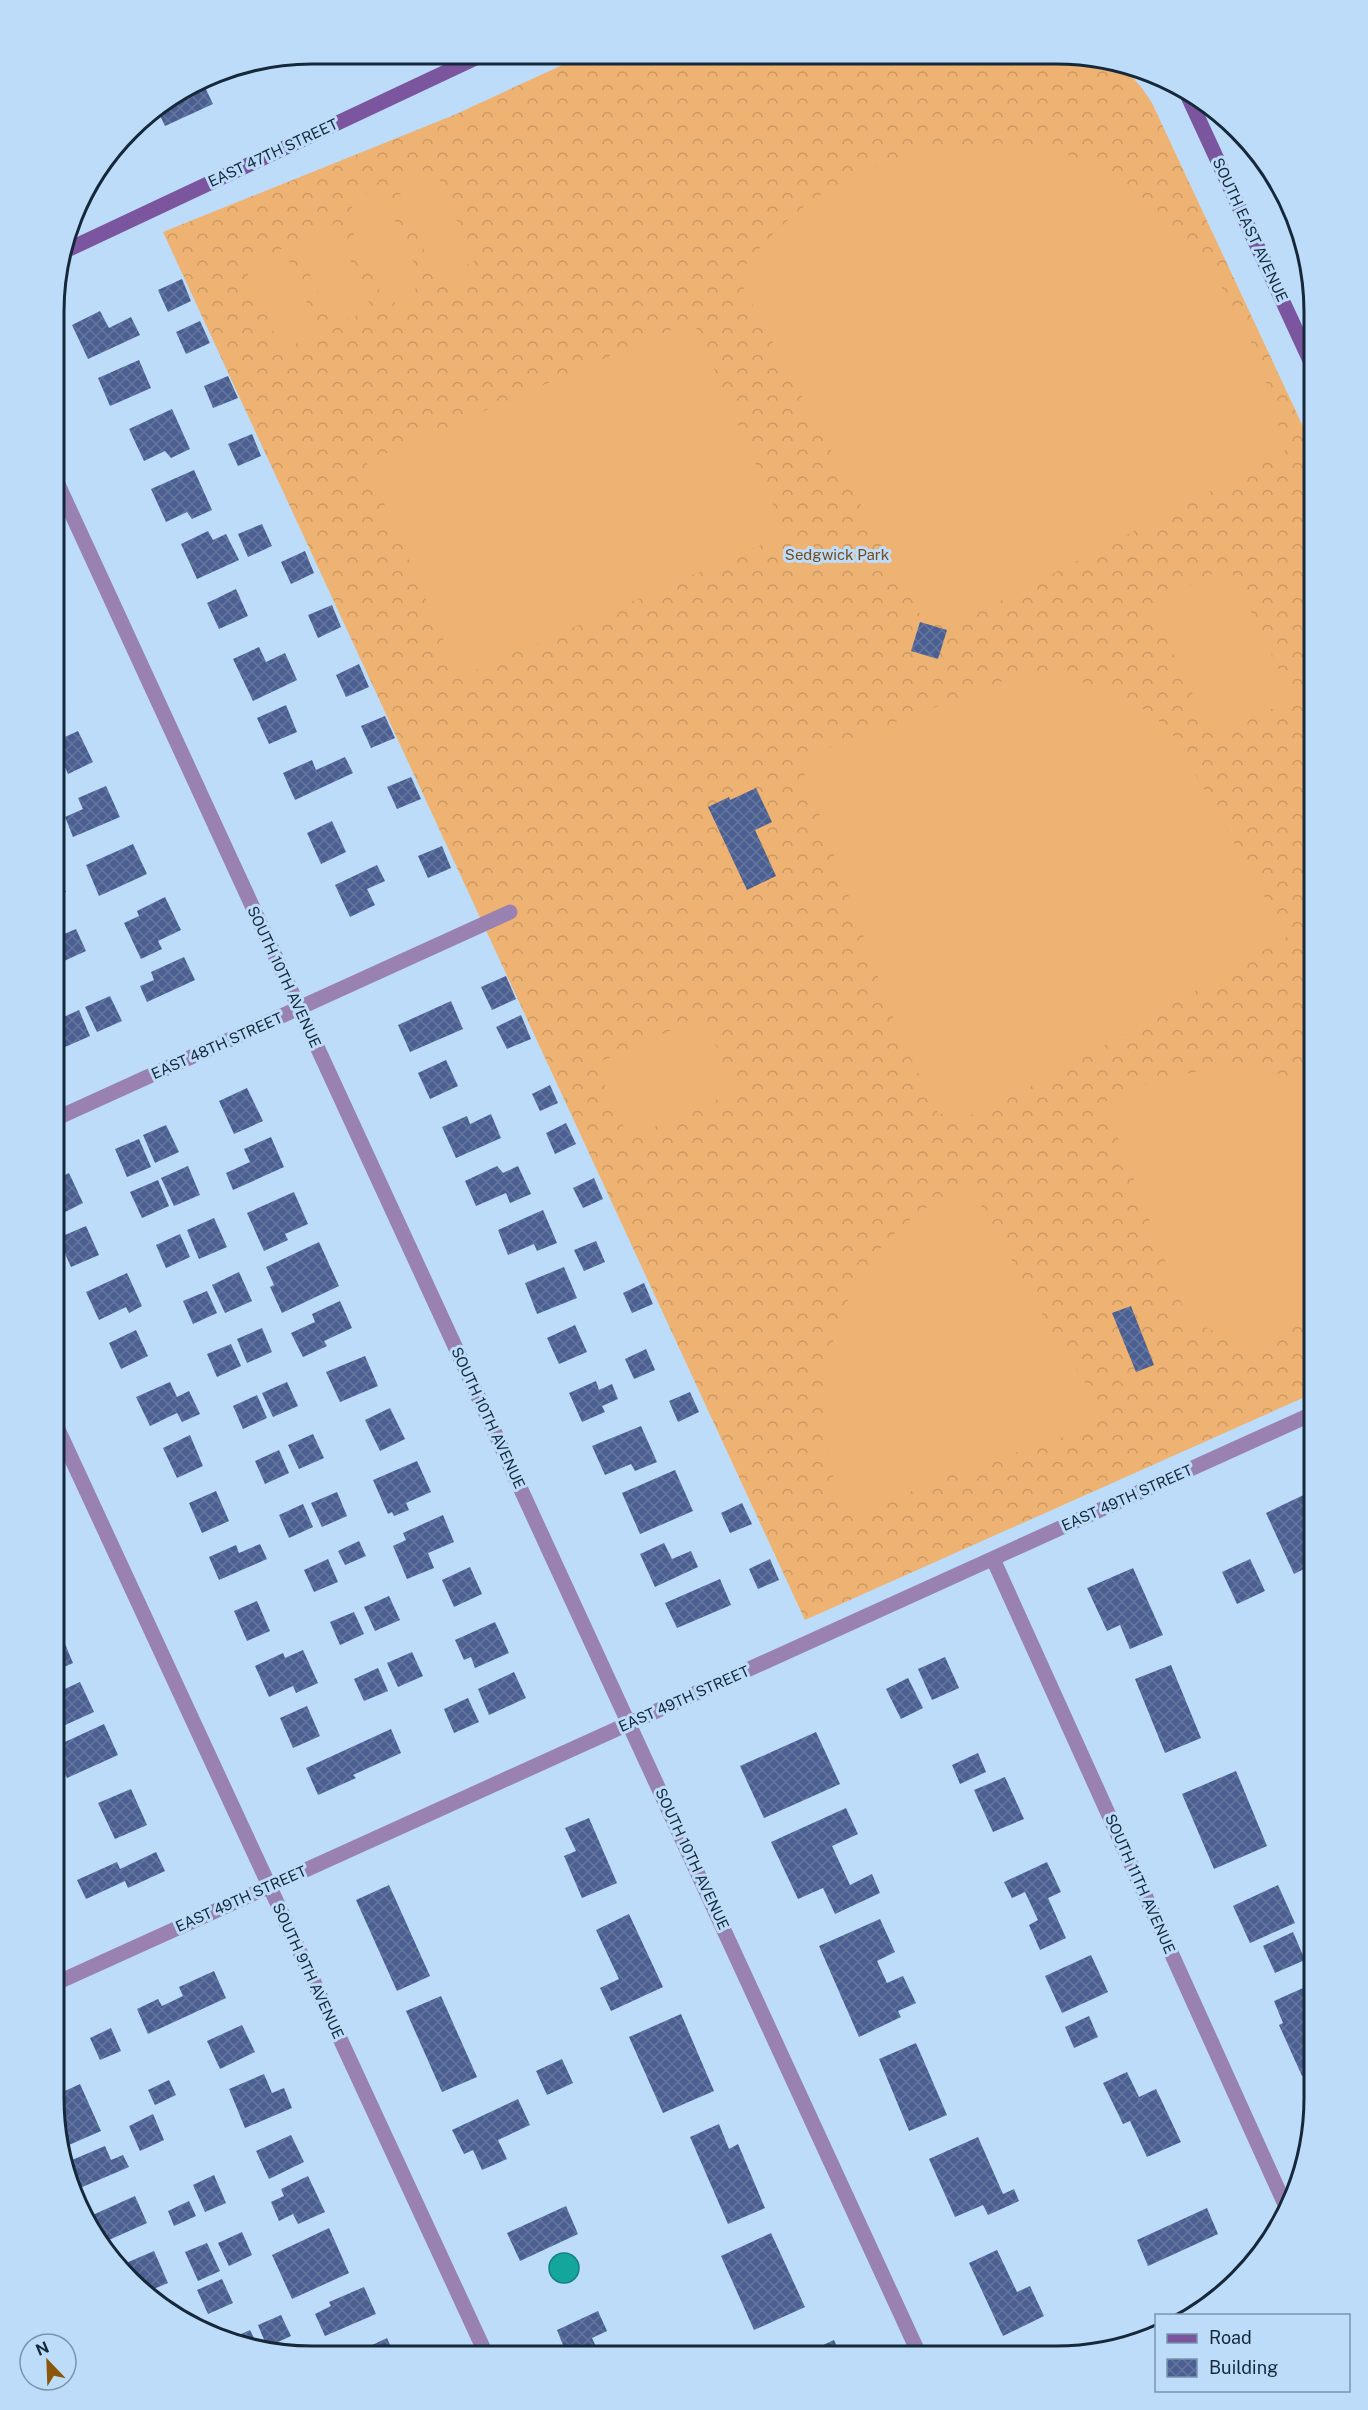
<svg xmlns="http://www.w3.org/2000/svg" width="1368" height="2410" viewBox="0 0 1368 2410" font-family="'Public Sans',sans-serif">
<defs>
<pattern id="forest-crowns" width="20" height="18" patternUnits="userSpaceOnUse" patternTransform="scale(1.5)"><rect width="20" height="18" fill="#eeb272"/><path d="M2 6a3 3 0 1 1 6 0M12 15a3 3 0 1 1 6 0" fill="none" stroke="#cb9964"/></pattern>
<pattern id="building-cross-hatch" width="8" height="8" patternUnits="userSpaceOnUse" patternTransform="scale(1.5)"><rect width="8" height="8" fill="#4b5f92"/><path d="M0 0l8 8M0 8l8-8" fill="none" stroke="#66779e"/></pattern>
</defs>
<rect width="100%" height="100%" fill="#bddcf9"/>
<!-- forest -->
<path fill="url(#forest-crowns)" d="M 582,56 L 1111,61 C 1129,71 1141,85 1152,103 L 1314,450 L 1314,1393 L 805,1620 L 163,232 L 454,115 Z"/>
<!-- pitch -->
<g fill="#eeb272">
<path d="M 979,144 C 991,144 1003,143 1015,144 C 1124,154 1204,242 1248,335 C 1265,372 1275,412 1285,452 L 949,628 L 923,620 L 737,276 C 796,195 878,150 979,144 Z"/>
<path d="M 422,168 L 429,181 L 438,177 L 475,261 L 467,265 L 474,280 L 452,290 L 445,275 L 437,279 L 399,195 L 407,191 L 401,178 Z"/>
<path d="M 371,191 L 377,205 L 386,201 L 424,285 L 415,289 L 422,303 L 400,314 L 393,299 L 385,303 L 347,219 L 355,215 L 349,201 Z"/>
<path d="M 334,224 L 372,309 L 333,326 L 295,242 Z"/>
<path d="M 283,248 L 320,332 L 282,350 L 244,266 Z"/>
<path d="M 693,320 L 786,534 L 460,677 L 366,462 Z"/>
<path d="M 1229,566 L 1293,699 L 1214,737 L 1149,605 Z"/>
<path d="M 1040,675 C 1088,679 1148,700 1177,741 L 1287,937 L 1052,1076 L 963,1119 L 938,1113 L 899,1034 L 799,759 L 1012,678 Z"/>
<path d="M 703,1016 L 736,1091 L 629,1138 L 595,1064 Z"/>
<path d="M 1246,1067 L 1288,1076 L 1314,1085 L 1314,1315 L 1254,1348 L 1188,1320 L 1104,1102 C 1154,1077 1191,1070 1246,1067 Z"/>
<path d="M 971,1188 L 1057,1340 L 1099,1404 L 1088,1429 L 962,1470 L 851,1516 C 844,1499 834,1482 830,1465 C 807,1370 847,1250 937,1202 C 947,1196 960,1193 971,1188 Z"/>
</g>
<!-- water -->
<circle fill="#14a69c" stroke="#14807f" stroke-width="1.5" cx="564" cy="2268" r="15"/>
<!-- building -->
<g fill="url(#building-cross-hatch)">
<path d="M 202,81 L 213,104 L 165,126 L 157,109 Z"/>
<path d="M 182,279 L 191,301 L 168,312 L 158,290 Z"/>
<path d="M 100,311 L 109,328 L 131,317 L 140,335 L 88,359 L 72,325 Z"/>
<path d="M 200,321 L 210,343 L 186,354 L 176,332 Z"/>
<path d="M 139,360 L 151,388 L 110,406 L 98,378 Z"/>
<path d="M 228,376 L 238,398 L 213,408 L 204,386 Z"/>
<path d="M 172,409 L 190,449 L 171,458 L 165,451 L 144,461 L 129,429 Z"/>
<path d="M 252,434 L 261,456 L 238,466 L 228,444 Z"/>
<path d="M 194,470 L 212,510 L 192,519 L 187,512 L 166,522 L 151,489 Z"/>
<path d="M 262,524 L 272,546 L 248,557 L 238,534 Z"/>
<path d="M 208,531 L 213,540 L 226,534 L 239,560 L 197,579 L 181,544 Z"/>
<path d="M 305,551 L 314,573 L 291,584 L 281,562 Z"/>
<path d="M 236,589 L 248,616 L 219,629 L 207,603 Z"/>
<path d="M 332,605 L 341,627 L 318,638 L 308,615 Z"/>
<path d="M 920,622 L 947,630 L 938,659 L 911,651 Z"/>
<path d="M 259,647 L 266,662 L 285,653 L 297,680 L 253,701 L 233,659 Z"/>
<path d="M 359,664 L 369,687 L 346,697 L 336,675 Z"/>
<path d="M 56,685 L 65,706 L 56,709 Z"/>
<path d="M 286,705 L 297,732 L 269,744 L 257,718 Z"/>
<path d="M 385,716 L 395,738 L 371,748 L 361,726 Z"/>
<path d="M 78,731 L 93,762 L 68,774 L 56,746 L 56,741 Z"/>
<path d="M 345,757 L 353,773 L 295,800 L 283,773 L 312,760 L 316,770 Z"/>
<path d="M 411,777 L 421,799 L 397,809 L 387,787 Z"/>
<path d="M 106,786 L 120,817 L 73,837 L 65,817 L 83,809 L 78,798 Z"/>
<path d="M 756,788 L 772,822 L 755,830 L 776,876 L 747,890 L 708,807 L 729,797 L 730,800 Z"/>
<path d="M 332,821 L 346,852 L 321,864 L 307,833 Z"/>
<path d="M 133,844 L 147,874 L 99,896 L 86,865 Z"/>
<path d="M 442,846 L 451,868 L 428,878 L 418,856 Z"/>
<path d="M 377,865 L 385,881 L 367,889 L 375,905 L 350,917 L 335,885 Z"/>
<path d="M 55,868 L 66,892 L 55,897 Z"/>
<path d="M 165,897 L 181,930 L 158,941 L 162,949 L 141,959 L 124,923 L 139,916 L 137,911 Z"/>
<path d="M 76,929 L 86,951 L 64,961 L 55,938 Z"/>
<path d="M 184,957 L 195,980 L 147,1002 L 140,986 L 154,980 L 151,972 Z"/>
<path d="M 506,976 L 516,999 L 492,1010 L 481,987 Z"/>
<path d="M 110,996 L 122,1021 L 97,1032 L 85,1007 Z"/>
<path d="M 451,1001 L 463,1029 L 410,1052 L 398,1025 Z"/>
<path d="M 79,1010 L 90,1036 L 65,1047 L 55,1021 Z"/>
<path d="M 521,1015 L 531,1039 L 507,1049 L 496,1027 Z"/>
<path d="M 446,1060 L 458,1086 L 430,1099 L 418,1073 Z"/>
<path d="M 550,1085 L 558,1103 L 540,1111 L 532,1094 Z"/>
<path d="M 247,1088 L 263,1121 L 234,1134 L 219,1101 Z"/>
<path d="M 491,1114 L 501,1138 L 456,1158 L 442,1127 L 467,1116 L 470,1124 Z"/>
<path d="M 566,1123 L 576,1144 L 555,1154 L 546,1133 Z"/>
<path d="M 166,1125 L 179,1152 L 155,1163 L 143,1135 Z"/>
<path d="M 271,1137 L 284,1167 L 233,1190 L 226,1173 L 250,1162 L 244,1149 Z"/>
<path d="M 139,1139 L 151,1167 L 127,1177 L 115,1149 Z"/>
<path d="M 188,1166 L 200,1195 L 174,1206 L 161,1178 Z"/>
<path d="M 497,1166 L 503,1173 L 518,1166 L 531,1194 L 510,1203 L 506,1193 L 476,1206 L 465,1181 Z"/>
<path d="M 69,1173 L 83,1203 L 55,1217 L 55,1180 Z"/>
<path d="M 594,1178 L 603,1199 L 583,1208 L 573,1188 Z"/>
<path d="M 158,1180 L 169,1206 L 142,1218 L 130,1192 Z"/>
<path d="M 294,1192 L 308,1224 L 285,1234 L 288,1240 L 264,1251 L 247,1213 Z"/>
<path d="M 543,1210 L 557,1243 L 537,1251 L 534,1244 L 508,1255 L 498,1230 Z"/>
<path d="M 214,1218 L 227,1247 L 199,1259 L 187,1230 Z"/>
<path d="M 86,1226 L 99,1255 L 71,1267 L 58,1238 Z"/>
<path d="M 180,1234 L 190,1257 L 166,1268 L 156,1245 Z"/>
<path d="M 596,1241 L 605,1262 L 584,1271 L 574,1250 Z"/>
<path d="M 319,1242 L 339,1286 L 282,1313 L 270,1287 L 274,1285 L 266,1267 Z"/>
<path d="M 564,1267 L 577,1298 L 537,1314 L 525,1283 Z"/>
<path d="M 239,1272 L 252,1301 L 225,1313 L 212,1285 Z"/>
<path d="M 127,1273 L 142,1306 L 129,1313 L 126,1307 L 99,1320 L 86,1292 Z"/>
<path d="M 644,1283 L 653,1304 L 632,1313 L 623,1293 Z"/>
<path d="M 207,1291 L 217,1313 L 193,1324 L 183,1301 Z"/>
<path d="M 340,1301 L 352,1328 L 324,1341 L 327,1346 L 303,1357 L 291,1333 L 315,1322 L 312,1314 Z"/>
<path d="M 1131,1306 L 1154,1365 L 1136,1372 L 1112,1313 Z"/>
<path d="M 575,1325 L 587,1352 L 559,1364 L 547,1338 Z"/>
<path d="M 262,1328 L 272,1352 L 247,1363 L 237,1339 Z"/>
<path d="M 136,1330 L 148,1356 L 121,1369 L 109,1343 Z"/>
<path d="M 231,1344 L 241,1366 L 217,1377 L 207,1354 Z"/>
<path d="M 646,1349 L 655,1370 L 634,1379 L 625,1359 Z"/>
<path d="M 365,1356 L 378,1386 L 340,1402 L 326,1372 Z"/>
<path d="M 596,1381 L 599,1390 L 612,1384 L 618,1399 L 602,1406 L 605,1412 L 582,1422 L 569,1393 Z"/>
<path d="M 170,1382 L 177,1397 L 189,1391 L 200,1414 L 182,1422 L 177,1413 L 150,1426 L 136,1397 Z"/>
<path d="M 287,1382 L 298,1406 L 273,1417 L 262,1393 Z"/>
<path d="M 690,1392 L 699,1412 L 678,1422 L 669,1401 Z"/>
<path d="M 257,1395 L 267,1418 L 243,1429 L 233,1406 Z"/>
<path d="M 390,1408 L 405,1439 L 380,1451 L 365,1420 Z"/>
<path d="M 641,1426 L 657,1462 L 635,1471 L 631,1464 L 605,1475 L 592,1446 Z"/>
<path d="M 313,1434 L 324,1458 L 299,1469 L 288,1445 Z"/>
<path d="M 190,1435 L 203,1466 L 177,1478 L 163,1448 Z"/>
<path d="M 279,1450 L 289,1473 L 265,1484 L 255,1461 Z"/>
<path d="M 417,1461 L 431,1492 L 406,1503 L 409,1510 L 394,1516 L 392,1512 L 388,1514 L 373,1480 Z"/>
<path d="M 675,1470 L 693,1511 L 640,1534 L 622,1493 Z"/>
<path d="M 1314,1490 L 1314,1564 L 1294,1574 L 1266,1513 Z"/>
<path d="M 216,1491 L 229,1521 L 202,1533 L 189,1503 Z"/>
<path d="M 337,1492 L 347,1516 L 322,1527 L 311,1503 Z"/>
<path d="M 742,1503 L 752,1524 L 730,1533 L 721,1513 Z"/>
<path d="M 303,1504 L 313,1527 L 289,1538 L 279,1515 Z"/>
<path d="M 443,1515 L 454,1542 L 428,1553 L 434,1568 L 407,1579 L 393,1546 L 406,1540 L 403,1533 Z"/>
<path d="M 359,1541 L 366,1556 L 345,1565 L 338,1551 Z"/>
<path d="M 664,1543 L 672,1559 L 691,1551 L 698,1567 L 655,1587 L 640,1554 Z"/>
<path d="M 260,1544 L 267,1559 L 219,1580 L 209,1557 L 236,1545 L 239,1553 Z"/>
<path d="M 328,1559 L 338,1582 L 314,1592 L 304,1570 Z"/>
<path d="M 770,1559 L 779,1580 L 758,1589 L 749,1569 Z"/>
<path d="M 1250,1559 L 1265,1591 L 1237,1604 L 1222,1572 Z"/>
<path d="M 470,1567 L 482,1594 L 454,1607 L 442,1580 Z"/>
<path d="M 1133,1568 L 1163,1635 L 1130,1649 L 1120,1625 L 1107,1631 L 1087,1588 Z"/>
<path d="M 720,1579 L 731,1605 L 677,1628 L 665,1603 Z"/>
<path d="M 389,1596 L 400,1620 L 375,1631 L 364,1607 Z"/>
<path d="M 257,1601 L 270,1631 L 247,1641 L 234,1611 Z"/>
<path d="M 354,1612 L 364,1634 L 340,1645 L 330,1622 Z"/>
<path d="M 55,1620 L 73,1663 L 55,1671 Z"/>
<path d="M 495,1622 L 509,1653 L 475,1668 L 471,1657 L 464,1660 L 455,1640 Z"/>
<path d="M 303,1650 L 318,1683 L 296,1693 L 293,1686 L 269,1697 L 255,1666 L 283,1653 L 285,1658 Z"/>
<path d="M 412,1652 L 423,1676 L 398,1687 L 387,1663 Z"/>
<path d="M 945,1657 L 959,1688 L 932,1700 L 918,1669 Z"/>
<path d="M 1171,1665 L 1201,1738 L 1165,1753 L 1135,1679 Z"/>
<path d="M 378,1668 L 388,1691 L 364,1701 L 354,1679 Z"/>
<path d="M 514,1672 L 526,1698 L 489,1715 L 478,1689 Z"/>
<path d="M 908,1678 L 923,1708 L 901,1719 L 886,1689 Z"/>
<path d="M 80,1682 L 94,1712 L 54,1730 L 54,1694 Z"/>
<path d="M 468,1698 L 479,1722 L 454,1733 L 444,1709 Z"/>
<path d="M 307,1706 L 320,1736 L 293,1748 L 280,1718 Z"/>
<path d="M 104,1724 L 118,1755 L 67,1778 L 54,1752 L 54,1747 Z"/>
<path d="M 391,1729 L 401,1753 L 353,1775 L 356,1778 L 318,1795 L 306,1768 Z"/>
<path d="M 816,1732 L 840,1784 L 764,1818 L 740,1766 Z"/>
<path d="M 978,1753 L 986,1772 L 960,1784 L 952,1765 Z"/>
<path d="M 1236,1771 L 1267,1846 L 1214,1869 L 1182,1794 Z"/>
<path d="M 1005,1777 L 1024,1819 L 993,1832 L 974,1790 Z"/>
<path d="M 131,1789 L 147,1825 L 115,1839 L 98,1803 Z"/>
<path d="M 846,1808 L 858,1834 L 832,1846 L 850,1885 L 872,1874 L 880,1893 L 835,1914 L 823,1888 L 798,1899 L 771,1842 Z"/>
<path d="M 54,1813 L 65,1836 L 54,1841 Z"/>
<path d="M 589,1818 L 617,1883 L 582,1898 L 564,1856 L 576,1851 L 565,1828 Z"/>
<path d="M 156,1852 L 165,1871 L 128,1888 L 125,1881 L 86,1899 L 77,1880 L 117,1862 L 120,1869 Z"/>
<path d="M 1047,1862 L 1061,1892 L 1048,1898 L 1066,1938 L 1040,1950 L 1029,1925 L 1038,1920 L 1025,1892 L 1012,1898 L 1004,1882 Z"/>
<path d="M 389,1885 L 430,1976 L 397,1991 L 356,1900 Z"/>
<path d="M 1278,1885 L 1295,1923 L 1250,1943 L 1233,1906 Z"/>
<path d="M 629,1914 L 663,1987 L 611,2011 L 600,1988 L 619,1979 L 596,1930 Z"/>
<path d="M 880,1919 L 895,1952 L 877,1961 L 887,1983 L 903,1976 L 916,2003 L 898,2011 L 901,2017 L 859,2037 L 819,1946 Z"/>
<path d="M 1293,1932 L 1305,1960 L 1275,1973 L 1263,1946 Z"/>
<path d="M 1091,1955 L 1108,1992 L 1062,2013 L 1045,1976 Z"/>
<path d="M 214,1971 L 226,1998 L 148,2034 L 137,2009 L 158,1999 L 162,2006 L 183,1996 L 179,1987 Z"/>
<path d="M 1312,1984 L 1313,2070 L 1302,2076 L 1279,2025 L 1283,2023 L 1274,2001 Z"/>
<path d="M 441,1996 L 477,2077 L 442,2092 L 406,2011 Z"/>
<path d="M 681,2014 L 714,2091 L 663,2113 L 629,2037 Z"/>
<path d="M 1089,2016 L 1098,2037 L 1074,2048 L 1065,2027 Z"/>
<path d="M 242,2025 L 255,2052 L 220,2069 L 207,2041 Z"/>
<path d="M 111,2028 L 121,2051 L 100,2060 L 90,2038 Z"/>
<path d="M 916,2043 L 947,2115 L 909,2131 L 879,2059 Z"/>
<path d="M 562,2059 L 573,2083 L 547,2095 L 536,2071 Z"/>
<path d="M 1127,2072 L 1139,2097 L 1156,2089 L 1181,2142 L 1147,2157 L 1130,2121 L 1123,2124 L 1103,2083 Z"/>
<path d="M 264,2074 L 272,2093 L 284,2088 L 292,2108 L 245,2128 L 229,2089 Z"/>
<path d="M 169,2080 L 176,2095 L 155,2105 L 148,2090 Z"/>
<path d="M 80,2084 L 101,2131 L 62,2148 L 54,2096 Z"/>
<path d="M 518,2099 L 530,2125 L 498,2140 L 507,2159 L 482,2170 L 473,2150 L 464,2154 L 452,2130 Z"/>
<path d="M 153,2114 L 164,2140 L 140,2151 L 129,2126 Z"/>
<path d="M 719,2124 L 729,2149 L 738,2144 L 765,2208 L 728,2224 L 690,2137 Z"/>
<path d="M 291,2135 L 304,2162 L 269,2179 L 256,2151 Z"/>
<path d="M 978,2137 L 1003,2194 L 1014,2189 L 1019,2201 L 988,2215 L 983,2205 L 955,2217 L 929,2159 Z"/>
<path d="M 105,2146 L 111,2160 L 123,2155 L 129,2167 L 73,2191 L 67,2177 L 65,2163 Z"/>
<path d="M 214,2175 L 226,2203 L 205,2212 L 193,2185 Z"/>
<path d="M 308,2176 L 325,2212 L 298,2224 L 293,2214 L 279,2221 L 271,2202 L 284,2196 L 281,2189 Z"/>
<path d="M 135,2196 L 147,2223 L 100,2244 L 86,2218 Z"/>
<path d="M 189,2201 L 196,2216 L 174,2226 L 168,2211 Z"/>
<path d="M 566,2206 L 578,2234 L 520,2261 L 507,2233 Z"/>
<path d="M 1207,2208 L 1218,2234 L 1148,2266 L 1137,2240 Z"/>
<path d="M 329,2228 L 349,2273 L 292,2299 L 272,2255 Z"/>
<path d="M 242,2232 L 252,2255 L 229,2266 L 218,2243 Z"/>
<path d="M 771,2233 L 805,2307 L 754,2330 L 721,2256 Z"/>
<path d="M 207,2243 L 220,2271 L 198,2281 L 185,2252 Z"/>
<path d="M 997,2250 L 1017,2292 L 1030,2286 L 1044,2316 L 1003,2336 L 969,2263 Z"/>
<path d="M 154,2251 L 168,2283 L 144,2293 L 119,2266 Z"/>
<path d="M 222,2279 L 233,2303 L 208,2314 L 197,2290 Z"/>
<path d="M 364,2287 L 376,2314 L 325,2336 L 315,2314 L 331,2306 L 329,2302 Z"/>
<path d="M 598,2311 L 607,2331 L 592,2338 L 600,2355 L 567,2355 L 557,2330 Z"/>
<path d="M 281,2315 L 291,2336 L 267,2347 L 258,2325 Z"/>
<path d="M 250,2330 L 259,2348 L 228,2340 Z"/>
<path d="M 387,2338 L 394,2354 L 353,2354 Z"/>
<path d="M 834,2340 L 841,2355 L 801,2355 Z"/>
</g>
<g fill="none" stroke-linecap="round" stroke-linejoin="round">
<!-- street -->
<g stroke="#9981b2" stroke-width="15">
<path d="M 56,480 L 920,2356"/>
<path d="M 55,1119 L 510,912"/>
<path d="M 55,1423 L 486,2354"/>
<path d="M 993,1559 L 1287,2209"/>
<path d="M 54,1984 L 1314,1413"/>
</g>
<!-- secondary -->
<g stroke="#7b559d" stroke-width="15">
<path d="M 1186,92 L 1314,369"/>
<path d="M 65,251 L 482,55"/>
</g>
</g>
<g text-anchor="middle" stroke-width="6" stroke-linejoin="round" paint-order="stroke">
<!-- street labels -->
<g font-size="15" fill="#15293b" stroke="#bddcf9">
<text transform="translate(273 153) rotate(-25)" y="5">EAST 47TH STREET</text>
<text transform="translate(1250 230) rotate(65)" y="5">SOUTH EAST AVENUE</text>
<text transform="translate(284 977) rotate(65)" y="5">SOUTH 10TH AVENUE</text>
<text transform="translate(217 1046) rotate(-24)" y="5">EAST 48TH STREET</text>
<text transform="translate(488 1418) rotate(65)" y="5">SOUTH 10TH AVENUE</text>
<text transform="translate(1127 1498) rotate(-24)" y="5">EAST 49TH STREET</text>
<text transform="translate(684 1699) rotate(-24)" y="5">EAST 49TH STREET</text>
<text transform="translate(692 1859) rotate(65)" y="5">SOUTH 10TH AVENUE</text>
<text transform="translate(1140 1884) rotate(66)" y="5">SOUTH 11TH AVENUE</text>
<text transform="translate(241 1899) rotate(-24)" y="5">EAST 49TH STREET</text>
<text transform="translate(308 1971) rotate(65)" y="5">SOUTH 9TH AVENUE</text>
</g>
<!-- park labels -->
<g font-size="15" fill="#754b1a" stroke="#bddcf9">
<text x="837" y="560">Sedgwick Park</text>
</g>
</g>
<!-- crop -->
<path d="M0 0H1368V2410H0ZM312 64H1056A248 248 0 0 1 1304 312V2098A248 248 0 0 1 1056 2346H312A248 248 0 0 1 64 2098V312A248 248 0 0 1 312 64Z" fill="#bddcf9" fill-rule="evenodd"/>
<path fill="none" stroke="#15293b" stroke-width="3" d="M312 64H1056A248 248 0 0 1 1304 312V2098A248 248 0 0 1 1056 2346H312A248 248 0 0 1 64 2098V312A248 248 0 0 1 312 64Z"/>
<!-- legend -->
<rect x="1155" y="2314" width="195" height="78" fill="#bddcf9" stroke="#7a94ad" stroke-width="1.5"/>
<rect x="1167" y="2334" width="30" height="9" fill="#7b559d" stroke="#7a94ad" stroke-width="1.5"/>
<text x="1209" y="2344" font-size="18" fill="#15293b">Road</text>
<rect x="1167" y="2359" width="30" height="18" fill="url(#building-cross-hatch)" stroke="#7a94ad" stroke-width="1.5"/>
<text x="1209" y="2374" font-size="18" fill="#15293b">Building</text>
<!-- north arrow -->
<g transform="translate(48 2362) rotate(337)"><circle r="28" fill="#bddcf9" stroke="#7a94ad" stroke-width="1.5"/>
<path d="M0-4.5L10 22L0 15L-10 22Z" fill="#8c5609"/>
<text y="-9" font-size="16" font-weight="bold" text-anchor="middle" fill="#15293b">N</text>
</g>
</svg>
